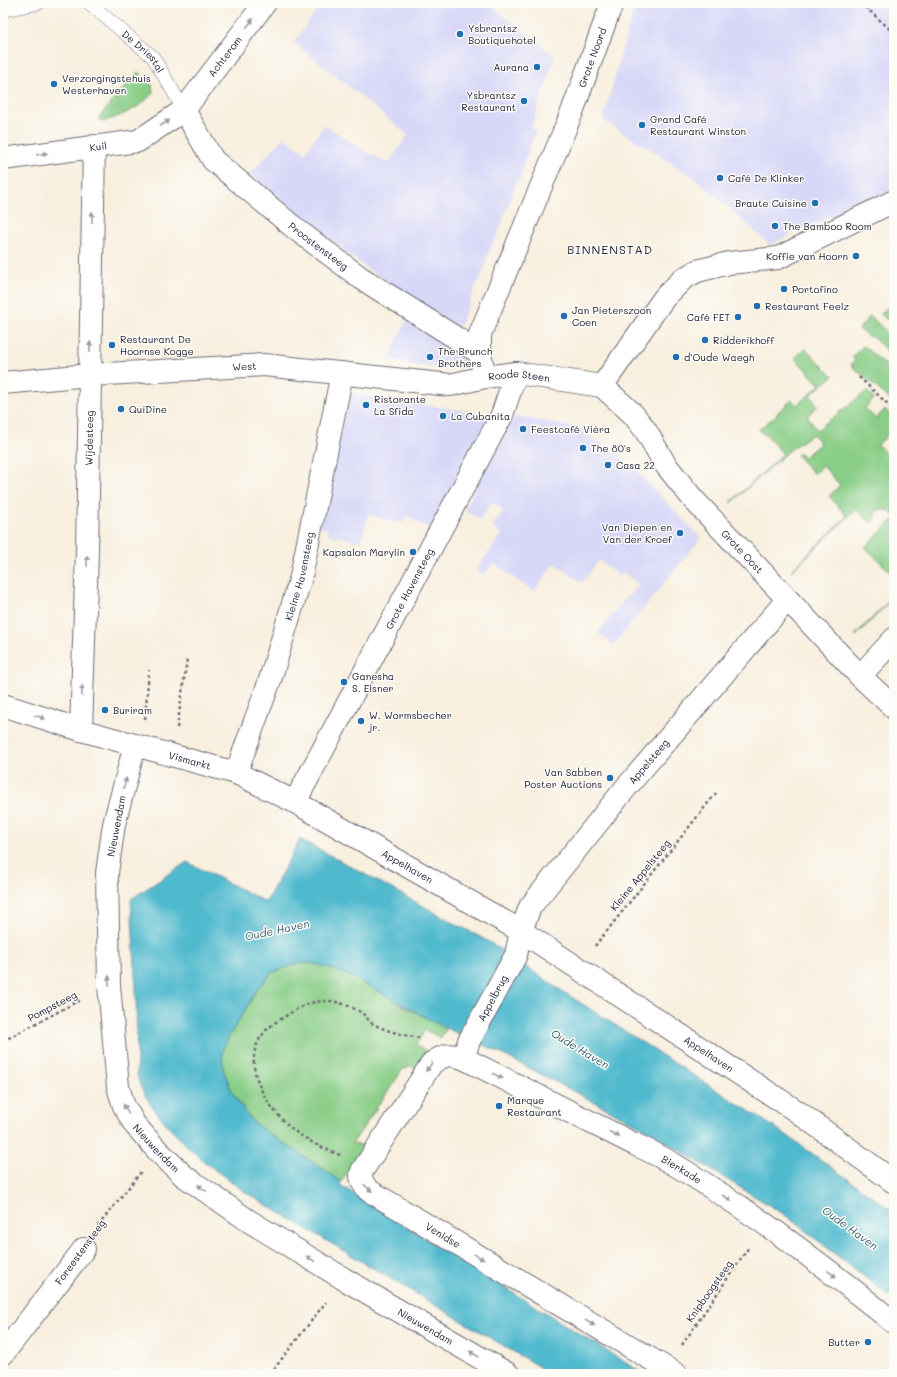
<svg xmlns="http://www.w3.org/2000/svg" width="897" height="1377" viewBox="0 0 897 1377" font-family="Mali,sans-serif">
<rect width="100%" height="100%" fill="#fdfcf7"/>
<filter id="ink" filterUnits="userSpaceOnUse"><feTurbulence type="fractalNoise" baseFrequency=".025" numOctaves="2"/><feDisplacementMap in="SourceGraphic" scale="8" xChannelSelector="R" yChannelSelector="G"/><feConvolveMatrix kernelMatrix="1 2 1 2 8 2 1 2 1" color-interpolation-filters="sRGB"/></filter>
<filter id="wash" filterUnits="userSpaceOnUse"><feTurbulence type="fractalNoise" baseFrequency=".012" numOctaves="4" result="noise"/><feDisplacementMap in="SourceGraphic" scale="16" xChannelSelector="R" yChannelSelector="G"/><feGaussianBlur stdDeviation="0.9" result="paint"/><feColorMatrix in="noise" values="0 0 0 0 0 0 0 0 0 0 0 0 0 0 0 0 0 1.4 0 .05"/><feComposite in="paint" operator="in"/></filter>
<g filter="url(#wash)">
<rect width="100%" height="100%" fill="#f8efde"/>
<!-- built -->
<g fill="#d7d7f8">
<path d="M 322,3 L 488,3 L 555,56 L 531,128 L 536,131 L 521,171 L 523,172 L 519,181 L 517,180 L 496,240 L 494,240 L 485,261 L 486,262 L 480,281 L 478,281 L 459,328 L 368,269 L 280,201 L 249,174 L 284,138 L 305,153 L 324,125 L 367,152 L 389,163 L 408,135 L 294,42 Z"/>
<path d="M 635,3 L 894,3 L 894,189 L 790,235 L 770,245 L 695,178 L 603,120 Z"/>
<path d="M 408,318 L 466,351 L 459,369 L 409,365 L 408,363 L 389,360 L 397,340 Z"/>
<path d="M 350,393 L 381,398 L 381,399 L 382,398 L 490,415 L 435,531 L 406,516 L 402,523 L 398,521 L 397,523 L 368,515 L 361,542 L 327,534 L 328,529 L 319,527 Z"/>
<path d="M 514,416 L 578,428 L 631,465 L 701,538 L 614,645 L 598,633 L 627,596 L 629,597 L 639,585 L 623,572 L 620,577 L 599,560 L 582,583 L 554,563 L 534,592 L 493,563 L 484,575 L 476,570 L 502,534 L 492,527 L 504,510 L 492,502 L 480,519 L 464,510 Z"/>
</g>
<!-- green -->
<g fill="#89cd87" stroke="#567861">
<path d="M 138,72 L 152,85 L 153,93 C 139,109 121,116 102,122 L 98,118 Z"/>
<path d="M 889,305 L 894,310 L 894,324 L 889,319 L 887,320 L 881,314 Z"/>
<path d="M 870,316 L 894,339 L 894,359 L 890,356 L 892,355 L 871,336 L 869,337 L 859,329 Z"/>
<path d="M 863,346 L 894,372 L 894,403 L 851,365 L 855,360 L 852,357 Z"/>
<path d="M 805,348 L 833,376 L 810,395 L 818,406 L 807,416 L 817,430 L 867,391 L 874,399 L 865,408 L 876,419 L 885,409 L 894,418 L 894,429 L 878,445 L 892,459 L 894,458 L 894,516 L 888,510 L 878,510 L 875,513 L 875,519 L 871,523 L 856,509 L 792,571 L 791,570 L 795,567 L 847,516 L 829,496 L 840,485 L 823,466 L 814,474 L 797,455 L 800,453 L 804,457 L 820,444 L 813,434 L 791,449 L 731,503 L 731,502 L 783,454 L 766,434 L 764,435 L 759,429 L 777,415 L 777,413 L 792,400 L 797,405 L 820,385 L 795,358 Z"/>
<path d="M 894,519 L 894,576 L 865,547 Z"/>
<path d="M 894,596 L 894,604 L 890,601 L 856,636 L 855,635 Z"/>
<path d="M 298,963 C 336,962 373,989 405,1007 C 418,1014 434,1020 446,1029 L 441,1038 L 425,1030 L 416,1045 L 433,1054 L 417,1069 L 409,1065 L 407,1068 L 403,1069 L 352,1144 L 366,1145 L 341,1182 L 307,1158 L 269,1134 L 251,1120 L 232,1092 L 223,1069 L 222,1051 L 229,1036 L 259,987 L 272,973 Z"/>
</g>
<!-- water -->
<path fill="#50b9cd" stroke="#396e84" d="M 300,839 L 491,943 L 559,989 L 785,1134 L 894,1212 L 894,1300 L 785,1215 L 638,1125 L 496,1051 L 444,1027 L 346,974 L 323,966 L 311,963 L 298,963 L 272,973 L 259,987 L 229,1036 L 222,1051 L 223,1069 L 232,1092 L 251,1120 L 269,1134 L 307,1158 L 341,1182 L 340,1185 L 644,1374 L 551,1374 L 248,1194 C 228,1179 208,1166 190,1149 C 182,1142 176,1134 169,1127 C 155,1111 142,1096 137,1075 L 136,987 L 131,899 L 187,862 L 266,902 Z"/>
</g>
<g filter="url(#ink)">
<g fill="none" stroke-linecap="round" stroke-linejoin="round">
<defs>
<g id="lane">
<path id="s1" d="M 89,3 L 153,57 L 184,110"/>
<path d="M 3,9 L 5,10 L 39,3"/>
</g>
<g id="street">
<path id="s2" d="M 184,110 L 213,160 L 297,230 L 361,278 L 480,353"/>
<path id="s3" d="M 3,159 L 138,141 L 184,110 L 265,3"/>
<path id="s4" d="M 485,377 L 480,353 L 480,334 L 572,112 L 612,3"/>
<path id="s5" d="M 3,383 L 89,375 L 264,365 L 450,385 L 485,377 L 516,373 L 602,386"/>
<path id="s6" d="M 602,386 L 633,414 L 646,431 L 665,464 L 693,499 L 860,676 L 894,708"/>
<path d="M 602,386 L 664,298 L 683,279 L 697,271 L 729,263 L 778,258 L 894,201"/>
<path d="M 860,676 L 894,639"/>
<path id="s7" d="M 3,705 L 81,730 L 236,773 L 295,802 L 521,931 L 798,1112 L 894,1182"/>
<path id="s8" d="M 81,730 L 87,552 L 94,146"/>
<path id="s9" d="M 135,745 L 114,824 L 107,873 L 109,985 L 118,1087 L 124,1106 L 135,1125 L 158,1151 L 184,1176 L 249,1221 L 344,1279 L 508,1374"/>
<path id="s10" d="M 236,773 L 270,680 L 301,577 L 342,373"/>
<path id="s11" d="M 295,802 L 502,415 L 516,373"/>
<path id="s12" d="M 463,1058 L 469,1041 L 516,955 L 521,931 L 530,907 L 624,790 L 787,600"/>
<path d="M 3,1354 L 84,1249"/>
<path id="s13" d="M 676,1374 L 368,1190 C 363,1184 359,1178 362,1171 L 432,1063 C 444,1055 449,1053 463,1058 L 634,1144 C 665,1157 693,1176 721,1194 C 781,1233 838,1277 894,1323"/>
</g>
</defs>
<!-- lane casing -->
<use href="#lane" stroke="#6d6a74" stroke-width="14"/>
<!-- street casing -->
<use href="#street" stroke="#6d6a74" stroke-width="24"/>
<!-- path -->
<g stroke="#6d6a74" stroke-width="2.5" stroke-dasharray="3 3" stroke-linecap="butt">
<path d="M 861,3 L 894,33"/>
<path d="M 859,377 L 894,410"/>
<path d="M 145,719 L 149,670"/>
<path d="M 177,728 L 187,659"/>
<path d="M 595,946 L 716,793"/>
<path d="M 3,1041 L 82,999"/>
<path d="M 340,1155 C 322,1148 305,1140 290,1127 C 258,1098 232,1047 281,1019 C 295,1010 308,1001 325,1001 C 336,1000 353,1007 362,1013 C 367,1017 370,1023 375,1025 C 389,1032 404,1035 419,1038"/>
<path d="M 98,1226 L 141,1172"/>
<path d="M 682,1345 L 749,1247"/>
<path d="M 270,1374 L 326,1302"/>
</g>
<!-- lane -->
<use href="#lane" stroke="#fff" stroke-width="13"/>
<!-- street -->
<use href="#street" stroke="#fff" stroke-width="22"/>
</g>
<!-- one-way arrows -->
<defs><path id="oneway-solid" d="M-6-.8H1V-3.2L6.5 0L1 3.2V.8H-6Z"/></defs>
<g fill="#9c9ca7">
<use href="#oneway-solid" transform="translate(250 23) rotate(-53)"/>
<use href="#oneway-solid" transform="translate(165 123) rotate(-33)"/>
<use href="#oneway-solid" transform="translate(42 154) rotate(-8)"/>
<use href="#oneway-solid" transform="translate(92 217) rotate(-89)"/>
<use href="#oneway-solid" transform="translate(90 347) rotate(-89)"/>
<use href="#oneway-solid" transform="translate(87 561) rotate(-88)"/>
<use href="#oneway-solid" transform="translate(82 691) rotate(-88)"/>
<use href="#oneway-solid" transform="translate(40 717) rotate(18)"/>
<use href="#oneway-solid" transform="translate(125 783) rotate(-75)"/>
<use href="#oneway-solid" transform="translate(109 981) rotate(-92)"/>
<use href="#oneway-solid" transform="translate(429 1067) rotate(125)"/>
<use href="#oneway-solid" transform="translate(498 1076) rotate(27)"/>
<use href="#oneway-solid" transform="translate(126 1109) rotate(-118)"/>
<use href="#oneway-solid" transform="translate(614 1134) rotate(27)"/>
<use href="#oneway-solid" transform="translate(202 1188) rotate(-145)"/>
<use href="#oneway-solid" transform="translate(368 1188) rotate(41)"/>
<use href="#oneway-solid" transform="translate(727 1198) rotate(33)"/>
<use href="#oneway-solid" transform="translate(479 1257) rotate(31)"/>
<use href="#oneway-solid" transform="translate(311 1259) rotate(-148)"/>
<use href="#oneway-solid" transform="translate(832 1274) rotate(38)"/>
<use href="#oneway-solid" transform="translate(590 1323) rotate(31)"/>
<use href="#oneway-solid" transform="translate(474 1354) rotate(-150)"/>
</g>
</g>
<!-- markers -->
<g fill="#1f6fb2" stroke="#fdfcf7" stroke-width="1.5">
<circle cx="460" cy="34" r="4"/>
<circle cx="537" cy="67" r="4"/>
<circle cx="54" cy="84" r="4"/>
<circle cx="524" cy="101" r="4"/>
<circle cx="642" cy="125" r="4"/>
<circle cx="720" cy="178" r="4"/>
<circle cx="815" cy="203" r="4"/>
<circle cx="775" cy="226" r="4"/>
<circle cx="856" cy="256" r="4"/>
<circle cx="784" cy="289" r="4"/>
<circle cx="757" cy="306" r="4"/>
<circle cx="564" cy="316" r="4"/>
<circle cx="738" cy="317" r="4"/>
<circle cx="705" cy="340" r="4"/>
<circle cx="112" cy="345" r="4"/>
<circle cx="430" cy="357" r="4"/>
<circle cx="676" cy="357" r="4"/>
<circle cx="366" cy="405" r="4"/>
<circle cx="121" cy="409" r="4"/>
<circle cx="443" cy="416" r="4"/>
<circle cx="523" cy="429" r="4"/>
<circle cx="583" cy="448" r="4"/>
<circle cx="608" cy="465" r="4"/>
<circle cx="680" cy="533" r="4"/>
<circle cx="413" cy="552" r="4"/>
<circle cx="344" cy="682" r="4"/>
<circle cx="105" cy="710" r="4"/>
<circle cx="361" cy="721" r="4"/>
<circle cx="610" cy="778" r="4"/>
<circle cx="499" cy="1106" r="4"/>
<circle cx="868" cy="1342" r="4"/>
</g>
<g text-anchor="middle" stroke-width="3" stroke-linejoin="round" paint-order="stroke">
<!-- poi labels -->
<g font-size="10" fill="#22223b" stroke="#fdfcf7" text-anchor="start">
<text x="468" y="32">Ysbrantsz<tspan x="468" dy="12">Boutiquehotel</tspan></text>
<text x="529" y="71" text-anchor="end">Aurana</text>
<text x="62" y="82">Verzorgingstehuis<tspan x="62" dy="12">Westerhaven</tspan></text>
<text x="516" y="99" text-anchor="end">Ysbrantsz<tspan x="516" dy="12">Restaurant</tspan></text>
<text x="650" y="123">Grand Café<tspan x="650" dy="12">Restaurant Winston</tspan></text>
<text x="728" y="182">Café De Klinker</text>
<text x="807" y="207" text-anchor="end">Braute Cuisine</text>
<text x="783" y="230">The Bamboo Room</text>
<text x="848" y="260" text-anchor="end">Koffie van Hoorn</text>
<text x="792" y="293">Portofino</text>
<text x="765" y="310">Restaurant Feelz</text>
<text x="572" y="314">Jan Pieterszoon<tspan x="572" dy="12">Coen</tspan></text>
<text x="730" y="321" text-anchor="end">Café FET</text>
<text x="120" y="343">Restaurant De<tspan x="120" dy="12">Hoornse Kogge</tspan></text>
<text x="713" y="344">Ridderikhoff</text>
<text x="438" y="355">The Brunch<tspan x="438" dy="12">Brothers</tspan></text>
<text x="684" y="361">d'Oude Waegh</text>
<text x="374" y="403">Ristorante<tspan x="374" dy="12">La Sfida</tspan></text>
<text x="129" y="413">QuiDine</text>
<text x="451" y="420">La Cubanita</text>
<text x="531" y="433">Feestcafé Vièra</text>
<text x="591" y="452">The 80's</text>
<text x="616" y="469">Casa 22</text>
<text x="672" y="531" text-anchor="end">Van Diepen en<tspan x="672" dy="12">Van der Kroef</tspan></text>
<text x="405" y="556" text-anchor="end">Kapsalon Marylin</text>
<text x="352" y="680">Ganesha<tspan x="352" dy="12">S. Elsner</tspan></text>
<text x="113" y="714">Buriram</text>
<text x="369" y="719">W. Wormsbecher<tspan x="369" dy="12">jr.</tspan></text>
<text x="602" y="776" text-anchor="end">Van Sabben<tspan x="602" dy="12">Poster Auctions</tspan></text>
<text x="507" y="1104">Marque<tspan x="507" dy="12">Restaurant</tspan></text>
<text x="860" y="1346" text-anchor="end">Butter</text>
</g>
<!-- street labels -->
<g font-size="10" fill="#22223b" stroke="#fdfcf7">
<text dy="4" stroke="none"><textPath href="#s1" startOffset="73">De Driestal</textPath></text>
<text dy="4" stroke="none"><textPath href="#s3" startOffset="259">Achterom</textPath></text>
<text dy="4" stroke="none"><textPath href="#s4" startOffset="342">Grote Noord</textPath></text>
<text dy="4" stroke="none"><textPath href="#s3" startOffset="96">Kuil</textPath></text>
<text dy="4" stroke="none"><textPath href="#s2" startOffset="194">Proostensteeg</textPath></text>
<text dy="4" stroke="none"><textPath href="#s5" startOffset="242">West</textPath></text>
<text dy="4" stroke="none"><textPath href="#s5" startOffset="519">Roode Steen</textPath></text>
<text dy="4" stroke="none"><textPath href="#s8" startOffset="292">Wijdesteeg</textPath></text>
<text dy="4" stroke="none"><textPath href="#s6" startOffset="218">Grote Oost</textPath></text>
<text dy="4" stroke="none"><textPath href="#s10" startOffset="207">Kleine Havensteeg</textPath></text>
<text dy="4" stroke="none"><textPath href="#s11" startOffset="242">Grote Havensteeg</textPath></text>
<text dy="4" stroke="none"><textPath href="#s7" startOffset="195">Vismarkt</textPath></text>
<text dy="4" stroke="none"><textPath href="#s12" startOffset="354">Appelsteeg</textPath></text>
<text transform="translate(116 826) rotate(-79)" y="4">Nieuwendam</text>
<text dy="4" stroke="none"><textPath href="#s7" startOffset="438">Appelhaven</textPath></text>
<text transform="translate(640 875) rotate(-51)" y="4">Kleine Appelsteeg</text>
<text dy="4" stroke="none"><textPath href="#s12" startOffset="67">Appelbrug</textPath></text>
<text transform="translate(52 1006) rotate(-28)" y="4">Pompsteeg</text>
<text dy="4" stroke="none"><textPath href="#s7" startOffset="793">Appelhaven</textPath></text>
<text dy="4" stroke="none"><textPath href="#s9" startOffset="419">Nieuwendam</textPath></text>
<text dy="4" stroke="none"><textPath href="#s13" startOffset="787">Bierkade</textPath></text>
<text transform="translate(443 1235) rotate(31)" y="4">Venidse</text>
<text transform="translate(80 1252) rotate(-54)" y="4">Foreestensteeg</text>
<text transform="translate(709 1291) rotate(-55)" y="4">Knipboogsteeg</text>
<text dy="4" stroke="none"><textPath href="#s9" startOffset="743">Nieuwendam</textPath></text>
</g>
<!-- water labels -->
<g font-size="11" font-style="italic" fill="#345e75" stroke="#fdfcf7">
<text transform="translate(277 930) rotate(-12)" y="4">Oude Haven</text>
<text transform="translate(580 1049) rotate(31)" y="4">Oude Haven</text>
<text transform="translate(850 1228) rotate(36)" y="4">Oude Haven</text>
</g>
<!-- quarter labels -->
<g font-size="12" letter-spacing="1" fill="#22223b" stroke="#fdfcf7">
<text x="610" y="254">BINNENSTAD</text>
</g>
</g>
<!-- margin -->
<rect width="897" height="1377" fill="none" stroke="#fdfcf7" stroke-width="16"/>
</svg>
